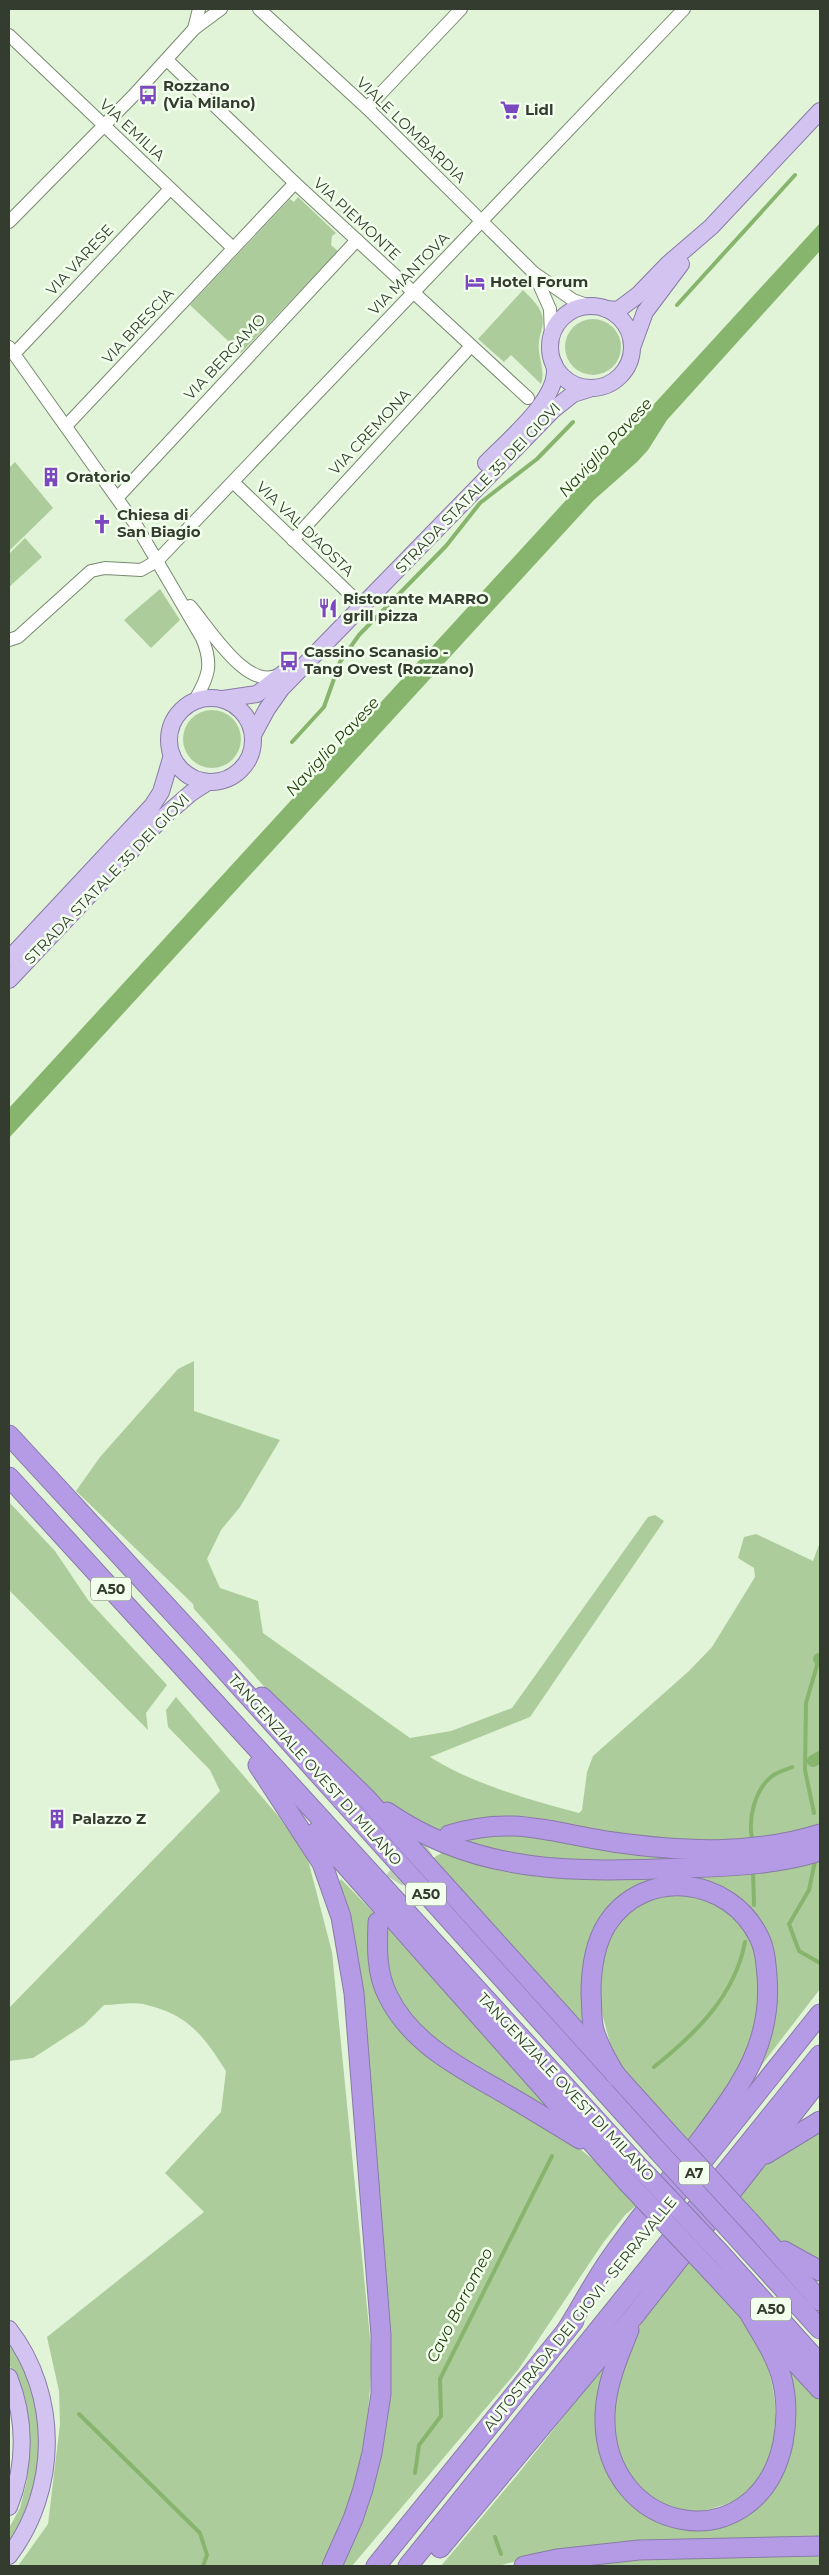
<svg xmlns="http://www.w3.org/2000/svg" width="829" height="2575" viewBox="0 0 829 2575" font-family="Montserrat,sans-serif">
<rect width="100%" height="100%" fill="#e1f4d7"/>
<!-- green -->
<g fill="#adcc9c">
<path d="M 298,197 L 336,233 L 332,236 L 331,245 L 338,251 L 241,353 L 190,305 L 290,199 L 294,202 Z"/>
<path d="M 523,290 C 530,297 539,305 542,315 C 545,324 540,332 539,342 C 537,356 546,370 541,384 L 511,355 L 504,362 L 478,339 Z"/>
<circle cx="593" cy="347" r="28"/>
<path d="M 15,462 L 53,508 L 9,551 L 9,468 Z"/>
<path d="M 25,538 L 42,557 L 9,587 L 9,554 Z"/>
<path d="M 160,589 L 180,620 L 151,648 L 124,620 Z"/>
<circle cx="212" cy="739" r="29"/>
<path d="M 194,1361 L 194,1411 L 280,1440 L 240,1507 L 221,1530 L 207,1559 L 220,1588 L 258,1601 L 263,1633 L 410,1738 L 451,1731 L 512,1708 L 648,1517 L 655,1515 L 664,1521 L 530,1717 L 430,1757 C 475,1785 528,1799 579,1813 L 582,1810 L 587,1772 L 593,1756 L 689,1671 L 712,1647 L 755,1577 L 754,1568 L 738,1558 L 744,1537 L 756,1534 L 813,1561 L 820,1542 L 820,1829 L 735,1843 L 441,1832 L 382,1804 L 321,1749 L 194,1609 L 193,1604 L 76,1491 L 100,1457 L 178,1369 Z"/>
<path d="M 9,1502 L 55,1551 L 88,1600 L 167,1685 L 146,1713 L 148,1730 L 9,1590 Z"/>
<path d="M 176,1697 L 279,1817 L 307,1856 L 332,1952 L 372,2358 C 368,2436 358,2496 323,2566 L 18,2566 L 48,2524 L 60,2424 L 59,2391 L 47,2337 L 204,2212 L 165,2173 L 221,2112 L 226,2071 C 203,2035 188,2014 143,2004 C 131,2002 116,2005 104,2005 L 84,2025 L 33,2058 L 9,2061 L 9,2008 L 220,1791 L 210,1770 L 168,1727 L 166,1710 Z"/>
<path d="M 516,1833 L 672,1859 L 672,1863 L 536,1864 L 456,1840 Z"/>
<path d="M 443,1852 C 462,1858 481,1867 501,1871 C 600,1891 720,1868 820,1858 L 820,1989 L 757,2071 L 775,1982 L 734,1895 L 715,1884 L 690,1877 L 653,1880 L 632,1889 L 605,1912 L 589,1941 L 583,1963 L 588,2035 L 427,1862 Z"/>
<path d="M 341,1879 L 375,1914 L 388,2012 L 580,2149 L 601,2166 L 638,2204 L 625,2215 L 603,2243 L 518,2370 L 352,2566 L 339,2566 L 382,2440 L 338,1883 Z"/>
<path d="M 675,1892 C 684,1893 696,1893 705,1897 C 778,1929 766,2012 739,2072 C 731,2092 702,2125 688,2143 L 624,2075 L 611,2047 L 599,2002 L 603,1946 L 617,1920 L 631,1907 Z"/>
<path d="M 386,1927 L 558,2113 L 556,2115 C 502,2084 412,2045 390,1983 C 384,1965 385,1946 386,1927 Z"/>
<path d="M 820,2127 L 820,2264 L 777,2243 L 735,2199 L 778,2151 Z"/>
<path d="M 687,2260 C 707,2279 729,2298 745,2320 C 765,2348 778,2391 775,2424 C 774,2434 775,2445 773,2454 C 770,2466 761,2478 753,2486 C 740,2500 725,2505 707,2510 C 665,2519 620,2483 614,2441 C 612,2421 615,2385 621,2366 C 633,2327 664,2292 687,2260 Z"/>
<path d="M 9,2338 L 27,2374 L 35,2401 L 41,2450 L 28,2512 L 9,2544 L 9,2528 L 20,2508 L 27,2480 L 30,2432 L 24,2395 L 9,2364 Z"/>
<path d="M 607,2362 L 617,2483 L 689,2524 L 769,2492 L 786,2364 L 820,2401 L 820,2538 L 540,2555 L 498,2566 L 441,2566 L 518,2474 Z"/>
<path d="M 820,2554 L 820,2566 L 558,2566 L 623,2559 Z"/>
</g>
<!-- water -->
<path fill="#88b56e" d="M 820,223 L 820,251 L 667,420 L 648,450 L 637,462 L 594,500 L 9,1138 L 9,1108 Z"/>
<g fill="none" stroke-linecap="round" stroke-linejoin="round">
<!-- stream -->
<g stroke="#88b56e" stroke-width="4">
<path d="M 677,305 L 795,175"/>
<path d="M 292,742 L 324,707 L 340,662 L 359,635 L 446,546 L 480,503 L 537,459 L 573,422"/>
<path d="M 814,1813 L 805,1770 L 806,1703 L 820,1655"/>
<path d="M 752,1838 C 748,1818 755,1790 771,1777 C 776,1772 786,1770 792,1767"/>
<path d="M 815,1861 L 809,1890 L 789,1924 L 799,1951 L 820,1963"/>
<path d="M 753,1869 L 754,1905"/>
<path d="M 654,2067 C 695,2034 735,1996 745,1942"/>
<path d="M 79,2414 L 200,2533 L 207,2555 L 203,2566"/>
<path d="M 415,2473 L 419,2445 L 441,2416 L 440,2379 L 552,2156"/>
<path d="M 495,2537 L 501,2554"/>
</g>
<!-- canal -->
<g stroke="#88b56e" stroke-width="12">
<path d="M 819,1659 L 820,1659"/>
<path d="M 813,1761 L 820,1757"/>
</g>
<!-- highway-tunnel -->
<path stroke="#becfb6" stroke-width="19" stroke-dasharray="19 9" stroke-linecap="butt" d="M 383,1906 C 392,1874 418,1848 449,1835"/>
<defs>
<g id="minor">
<path d="M 259,9 L 367,108 L 534,273 L 573,300 L 592,307"/>
<path d="M 194,29 L 199,9"/>
<path d="M 9,35 L 233,248"/>
<path d="M 167,60 L 295,183 L 528,398"/>
<path d="M 367,108 L 461,9"/>
<path d="M 9,222 L 133,96 L 194,29 L 221,9"/>
<path d="M 535,275 L 550,309 L 551,337"/>
<path d="M 9,347 L 136,525 L 202,638 C 213,664 209,676 195,700"/>
<path d="M 14,354 L 170,189"/>
<path d="M 66,426 L 295,183"/>
<path d="M 233,482 L 355,599"/>
<path d="M 118,497 L 357,240"/>
<path d="M 293,540 L 471,346"/>
<path d="M 190,606 C 208,626 248,694 280,674"/>
<path d="M 9,640 L 18,637 L 91,571 L 105,568 L 141,570 L 157,561 L 684,9"/>
</g>
<g id="major">
<circle cx="591" cy="347" r="41"/>
<path d="M 606,309 L 618,310 L 638,295 L 668,264 L 711,227 L 820,111"/>
<path d="M 633,345 L 645,312 L 681,264"/>
<path d="M 486,463 C 507,441 563,396 554,364"/>
<circle cx="211" cy="740" r="42"/>
<path d="M 223,699 L 257,694 L 285,672"/>
<path d="M 253,735 L 267,709 L 281,689 L 553,410 L 573,394 L 592,388"/>
<path d="M 9,959 L 152,806 L 161,792 L 172,755"/>
<path d="M 9,980 L 162,818 L 191,793 L 208,782"/>
<path d="M 9,2329 C 60,2395 59,2490 9,2556"/>
<path d="M 9,2377 C 26,2419 26,2465 9,2507"/>
</g>
<g id="highway">
<path d="M 9,1435 L 196,1638 L 657,2150"/>
<path d="M 9,1477 L 640,2168"/>
<path d="M 262,1697 L 366,1798 L 670,2135"/>
<path d="M 258,1765 L 322,1863 L 341,1917 L 354,1993 L 381,2335 L 381,2394 L 372,2453 L 363,2489 L 353,2519 L 332,2566"/>
<path d="M 387,1812 C 480,1876 578,1872 686,1868 C 730,1866 777,1865 820,1851"/>
<path d="M 316,1832 L 627,2182"/>
<path d="M 449,1835 C 512,1815 552,1833 613,1842 C 684,1852 752,1855 820,1834"/>
<path d="M 378,1922 C 377,1946 376,1973 388,1996 C 411,2043 459,2067 502,2092 C 528,2107 554,2123 580,2139"/>
<path d="M 766,2154 L 820,2121"/>
<path d="M 662,2212 L 820,2014"/>
<path d="M 750,2222 L 820,2301"/>
<path d="M 733,2233 L 820,2329"/>
<path d="M 784,2251 L 820,2271"/>
<path d="M 721,2254 L 820,2364"/>
<path d="M 709,2269 L 820,2389"/>
<path d="M 629,2330 C 618,2357 606,2385 605,2414 C 601,2536 757,2564 783,2443 C 787,2421 787,2396 781,2375 C 774,2352 760,2332 748,2311"/>
<path d="M 566,2331 C 581,2307 594,2282 610,2259 C 637,2220 667,2183 696,2146 C 736,2092 773,2048 767,1976 C 766,1963 765,1949 759,1937 C 730,1877 645,1866 607,1924 C 594,1945 591,1970 591,1994 C 592,2006 591,2019 594,2030 C 599,2047 608,2062 617,2077"/>
<path d="M 440,2548 L 635,2315 L 820,2079"/>
<path d="M 376,2566 L 574,2321"/>
<path d="M 408,2566 L 820,2055"/>
<path d="M 524,2566 L 557,2559 L 639,2550 L 820,2546"/>
</g>
</defs>
<!-- minor casing -->
<use href="#minor" stroke="#78896f" stroke-width="14"/>
<!-- major casing -->
<use href="#major" stroke="#887aa6" stroke-width="18"/>
<!-- highway casing -->
<use href="#highway" stroke="#887aa6" stroke-width="21"/>
<!-- minor -->
<use href="#minor" stroke="#fff" stroke-width="12"/>
<!-- major -->
<use href="#major" stroke="#d3c3f0" stroke-width="16"/>
<!-- highway -->
<use href="#highway" stroke="#b59be6" stroke-width="19"/>
<defs>
<g id="highway-bridge">
<path d="M 670,2135 L 750,2222"/>
<path d="M 657,2150 L 733,2233"/>
<path d="M 640,2168 L 721,2254"/>
<path d="M 627,2182 L 709,2269"/>
</g>
</defs>
<!-- highway-bridge casing -->
<use href="#highway-bridge" stroke="#887aa6" stroke-width="21" stroke-linecap="butt"/>
<!-- highway-bridge -->
<use href="#highway-bridge" stroke="#b59be6" stroke-width="19"/>
</g>
<!-- icons -->
<defs>
<symbol id="bus-bare" viewBox="-9 -9 18 18"><path d="M-5-6H5V4H4V6H2V4H-2V6H-4V4H-5ZM-3.5-4V0h7V-4ZM-3.5 1.2v1.5H-2V1.2ZM2 1.2v1.5H3.5V1.2Z" fill="#7c48c0" stroke="#f3ffed" stroke-width="2.5" paint-order="stroke"/></symbol>
<symbol id="supermarket-bare" viewBox="-9 -9 18 18"><path d="M-6-5.5h2.5l.6 2H6L4.5 2H-2.5L-4.4-4H-6ZM-1.5 3.2a1.3 1.3 0 1 0 .1 0ZM3 3.2a1.3 1.3 0 1 0 .1 0Z" fill="#7c48c0" stroke="#f3ffed" stroke-width="2.5" paint-order="stroke"/></symbol>
<symbol id="hotel-bare" viewBox="-9 -9 18 18"><path d="M-6-4.5h1.5V1H6V5H4.5V3h-9V5H-6ZM-4 0a1.8 1.8 0 1 1 3.6 0ZM.5 0V-2.5h3Q6-2.5 6 0Z" fill="#7c48c0" stroke="#f3ffed" stroke-width="2.5" paint-order="stroke"/></symbol>
<symbol id="building-bare" viewBox="-9 -9 18 18"><path d="M-4-6H4V6H1V3H-1V6H-4ZM-2.5-4.3h1.7v1.8h-1.7ZM.8-4.3h1.7v1.8H.8ZM-2.5-1h1.7V.8h-1.7ZM.8-1h1.7V.8H.8Z" fill="#7c48c0" stroke="#f3ffed" stroke-width="2.5" paint-order="stroke"/></symbol>
<symbol id="church-bare" viewBox="-9 -9 18 18"><path d="M-1.2-6h2.4v3.5h3.3v2.4h-3.3V6h-2.4V-.1h-3.3v-2.4h3.3Z" fill="#7c48c0" stroke="#f3ffed" stroke-width="2.5" paint-order="stroke"/></symbol>
<symbol id="restaurant-bare" viewBox="-9 -9 18 18"><path d="M-5-6h1v4h1v-4h1v4h1v-4h1v5L-1.5 .5V6h-2V.5L-5-1ZM5-6V6H3V1.5H1.5Q1.5-4 5-6Z" fill="#7c48c0" stroke="#f3ffed" stroke-width="2.5" paint-order="stroke"/></symbol>
</defs>
<g fill-rule="evenodd">
<use href="#bus-bare" x="134" y="81" width="28" height="28"/>
<use href="#supermarket-bare" x="496" y="96" width="28" height="28"/>
<use href="#hotel-bare" x="461" y="268" width="28" height="28"/>
<use href="#building-bare" x="37" y="463" width="28" height="28"/>
<use href="#church-bare" x="88" y="510" width="28" height="28"/>
<use href="#restaurant-bare" x="314" y="594" width="28" height="28"/>
<use href="#bus-bare" x="275" y="647" width="28" height="28"/>
<use href="#building-bare" x="43" y="1805" width="28" height="28"/>
</g>
<g text-anchor="middle" stroke-width="5" stroke-linejoin="round" paint-order="stroke">
<!-- shield labels -->
<g fill="#f3ffed" stroke="#6d7669" stroke-width="1">
<rect x="91" y="1577.5" width="40" height="23" rx="4"/>
<rect x="406" y="1882.5" width="40" height="23" rx="4"/>
<rect x="679" y="2161.5" width="30" height="23" rx="4"/>
<rect x="751" y="2297.5" width="40" height="23" rx="4"/>
</g>
<g font-size="14" font-weight="bold" fill="#343c30">
<text x="111" y="1594">A50</text>
<text x="426" y="1899">A50</text>
<text x="694" y="2178">A7</text>
<text x="771" y="2314">A50</text>
</g>
<!-- poi labels -->
<g font-size="15" font-weight="bold" fill="#343c30" stroke="#f3ffed" text-anchor="start">
<text x="163" y="91">Rozzano<tspan x="163" dy="17">(Via Milano)</tspan></text>
<text x="525" y="115">Lidl</text>
<text x="490" y="287">Hotel Forum</text>
<text x="66" y="482">Oratorio</text>
<text x="117" y="520">Chiesa di<tspan x="117" dy="17">San Biagio</tspan></text>
<text x="343" y="604">Ristorante MARRO<tspan x="343" dy="17">grill pizza</tspan></text>
<text x="304" y="657">Cassino Scanasio -<tspan x="304" dy="17">Tang Ovest (Rozzano)</tspan></text>
<text x="72" y="1824">Palazzo Z</text>
</g>
<!-- street labels -->
<g font-size="15" fill="#343c30" stroke="#f3ffed">
<text transform="translate(132 130) rotate(43)" y="5">VIA EMILIA</text>
<text transform="translate(411 130) rotate(44)" y="5">VIALE LOMBARDIA</text>
<text transform="translate(357 219) rotate(43)" y="5">VIA PIEMONTE</text>
<text transform="translate(80 260) rotate(-47)" y="5">VIA VARESE</text>
<text transform="translate(409 274) rotate(-46)" y="5">VIA MANTOVA</text>
<text transform="translate(138 326) rotate(-47)" y="5">VIA BRESCIA</text>
<text transform="translate(225 357) rotate(-47)" y="5">VIA BERGAMO</text>
<text transform="translate(370 432) rotate(-47)" y="5">VIA CREMONA</text>
<text transform="translate(478 488) rotate(-46)" y="5">STRADA STATALE 35 DEI GIOVI</text>
<text transform="translate(305 529) rotate(44)" y="5">VIA VAL D'AOSTA</text>
<text transform="translate(107 879) rotate(-46)" y="5">STRADA STATALE 35 DEI GIOVI</text>
<text transform="translate(315 1770) rotate(48)" y="5">TANGENZIALE OVEST DI MILANO</text>
<text transform="translate(566 2087) rotate(47)" y="5">TANGENZIALE OVEST DI MILANO</text>
<text transform="translate(580 2314) rotate(-51)" y="5">AUTOSTRADA DEI GIOVI - SERRAVALLE</text>
</g>
<!-- water labels -->
<g font-size="16" font-style="italic" fill="#1e3b07" stroke="#f3ffed">
<text transform="translate(605 447) rotate(-47)" y="6">Naviglio Pavese</text>
<text transform="translate(332 746) rotate(-47)" y="6">Naviglio Pavese</text>
<text transform="translate(459 2305) rotate(-63)" y="6">Cavo Borromeo</text>
</g>
</g>
<!-- border -->
<rect width="829" height="2575" fill="none" stroke="#343c30" stroke-width="20"/>
</svg>
